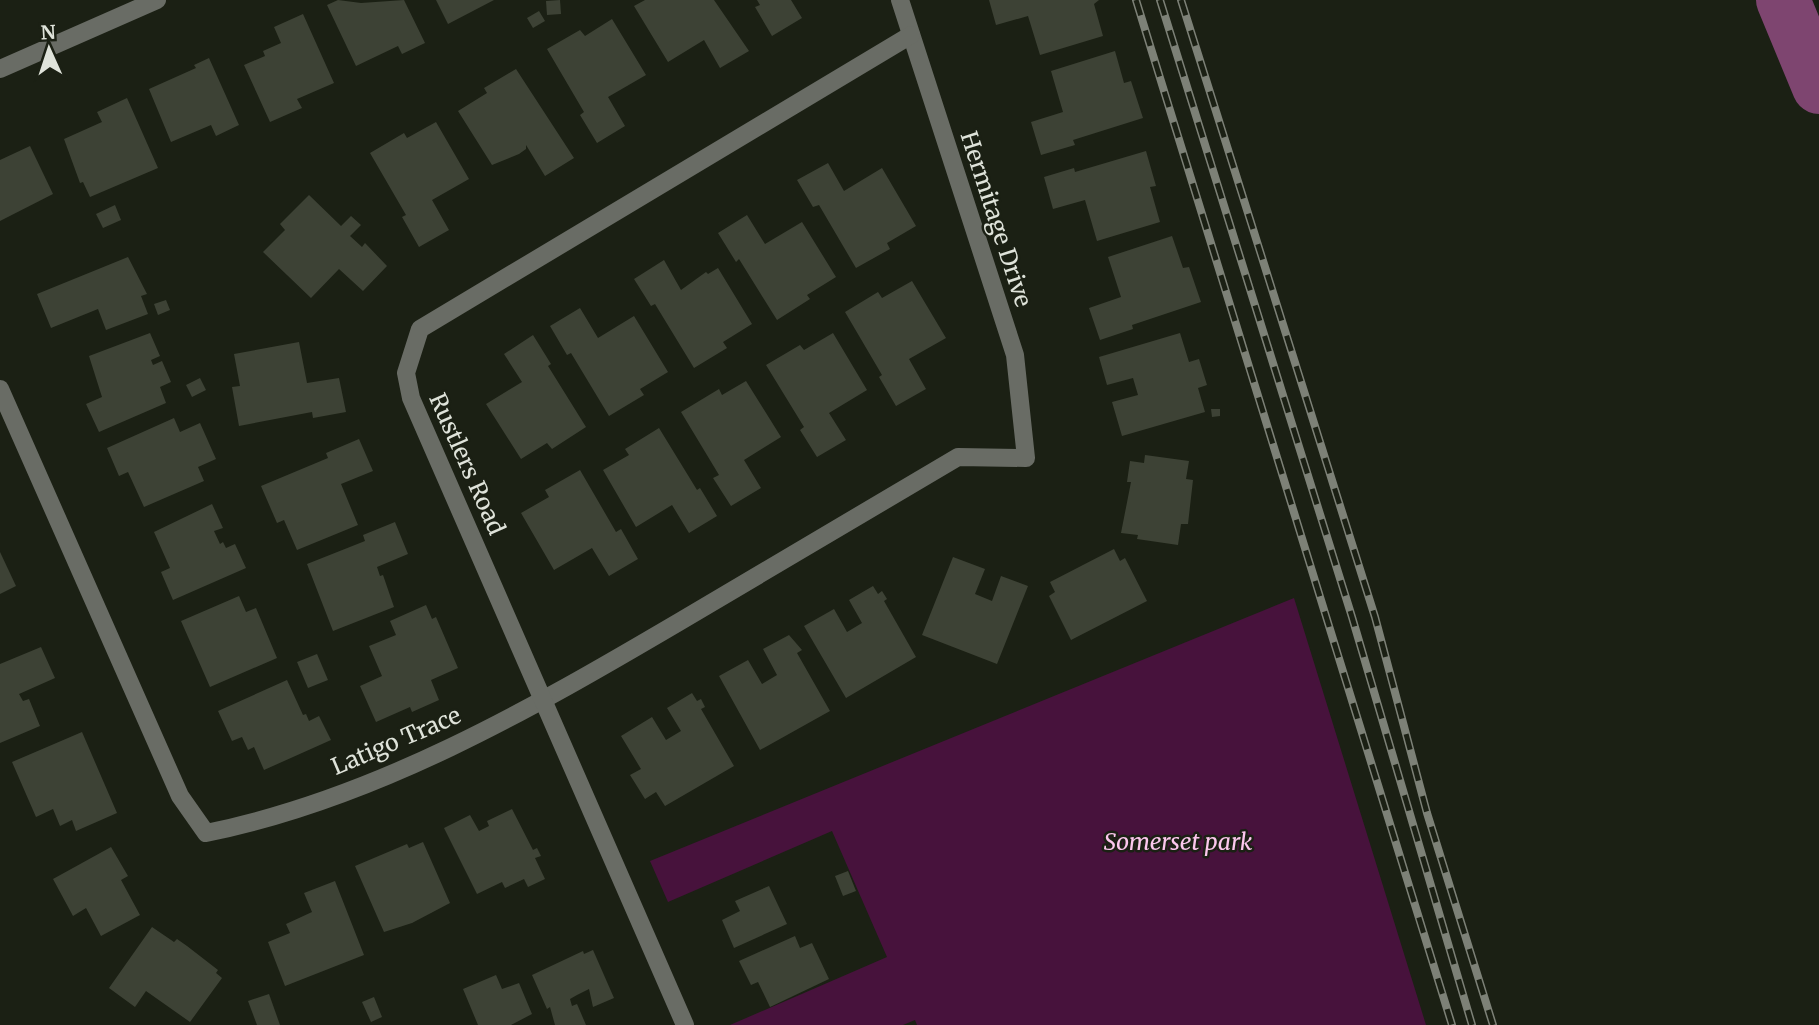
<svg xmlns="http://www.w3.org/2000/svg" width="1819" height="1025" viewBox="0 0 1819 1025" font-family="Merriweather,serif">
<rect width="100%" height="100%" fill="#1b2014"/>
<!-- green -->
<path fill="#47123c" d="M 1294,598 L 1426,1025 L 917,1025 L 915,1020 L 903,1025 L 730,1025 L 887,957 L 832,831 L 668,902 L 650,861 Z"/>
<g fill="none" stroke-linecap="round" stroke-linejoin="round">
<!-- river -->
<path stroke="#7e4570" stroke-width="54" d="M 1783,0 L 1819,87"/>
</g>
<!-- building -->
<g fill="#3d4235">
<path d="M 338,0 L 361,3 L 404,0 L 425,43 L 402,54 L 398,46 L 356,66 L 327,5 Z"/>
<path d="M 436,0 L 494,0 L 448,24 Z"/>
<path d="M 560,0 L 561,14 L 547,15 L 546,1 Z"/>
<path d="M 645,0 L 714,0 L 749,51 L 720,68 L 704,40 L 668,62 L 634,6 Z"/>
<path d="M 757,0 L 791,0 L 802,18 L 772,36 L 755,7 L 760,5 Z"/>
<path d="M 989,0 L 1099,0 L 1094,4 L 1103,36 L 1040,55 L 1028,16 L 996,25 Z"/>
<path d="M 539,11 L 545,21 L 533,28 L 527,18 Z"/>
<path d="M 303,14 L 334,83 L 297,99 L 302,108 L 270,122 L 244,65 L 265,56 L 263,51 L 281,43 L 274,27 Z"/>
<path d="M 612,19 L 646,75 L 608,97 L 625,126 L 597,143 L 580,115 L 584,112 L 547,49 L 580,30 L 585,36 Z"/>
<path d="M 1115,51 L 1124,83 L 1131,81 L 1143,118 L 1073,140 L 1075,145 L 1041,155 L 1031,122 L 1063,112 L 1051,71 Z"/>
<path d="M 209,58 L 239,125 L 216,136 L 211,125 L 171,142 L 149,89 L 196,68 L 194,65 Z"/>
<path d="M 516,69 L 574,158 L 545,176 L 526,145 L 526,149 L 519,154 L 492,165 L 458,111 L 487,93 L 484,88 Z"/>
<path d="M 127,98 L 158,168 L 90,197 L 83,182 L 80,183 L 64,139 L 102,122 L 97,112 Z"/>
<path d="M 436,122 L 469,179 L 432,200 L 449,230 L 419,247 L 402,217 L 406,215 L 370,153 L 404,133 L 407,138 Z"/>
<path d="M 30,146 L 53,194 L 0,221 L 0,160 Z"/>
<path d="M 1146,151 L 1156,186 L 1150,187 L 1160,222 L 1097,241 L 1085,200 L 1053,209 L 1044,177 L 1074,168 L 1075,172 Z"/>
<path d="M 828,163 L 844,191 L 882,168 L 916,226 L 887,243 L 890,249 L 856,268 L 819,205 L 813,207 L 797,180 Z"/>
<path d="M 309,195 L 341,226 L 351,216 L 361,225 L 350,236 L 362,247 L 365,243 L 387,266 L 363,291 L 339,269 L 311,298 L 263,252 L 285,230 L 280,224 Z"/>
<path d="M 115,205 L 121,220 L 103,228 L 96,214 Z"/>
<path d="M 747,215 L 765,244 L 802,222 L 836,277 L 807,295 L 810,299 L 777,320 L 739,259 L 736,262 L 718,233 Z"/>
<path d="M 1172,236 L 1183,268 L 1189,267 L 1201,302 L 1132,325 L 1133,329 L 1100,340 L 1089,308 L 1121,297 L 1108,257 Z"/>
<path d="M 128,257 L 147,294 L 141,296 L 148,314 L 106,330 L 98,309 L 51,328 L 37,294 Z"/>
<path d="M 664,260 L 681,290 L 706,272 L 708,274 L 718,268 L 752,324 L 723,342 L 727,348 L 694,368 L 655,304 L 651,306 L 634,279 Z"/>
<path d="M 912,281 L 946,338 L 909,359 L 926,389 L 896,406 L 879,377 L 882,375 L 845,312 L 878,292 L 882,298 Z"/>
<path d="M 166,300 L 170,310 L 158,315 L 154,304 Z"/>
<path d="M 580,308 L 598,338 L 634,316 L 668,372 L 640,389 L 644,395 L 609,416 L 571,353 L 567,355 L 550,326 Z"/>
<path d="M 150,333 L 160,356 L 151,360 L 153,365 L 162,361 L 171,382 L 160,387 L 166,403 L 99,432 L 86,404 L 102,397 L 89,356 Z"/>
<path d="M 833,333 L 867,390 L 829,413 L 846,440 L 817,457 L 800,430 L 804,427 L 766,365 L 800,345 L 804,350 Z"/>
<path d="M 1180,333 L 1189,362 L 1199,359 L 1207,385 L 1198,388 L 1205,412 L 1122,436 L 1112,402 L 1138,395 L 1133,378 L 1107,385 L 1099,357 Z"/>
<path d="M 533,335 L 551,364 L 548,366 L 586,427 L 552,449 L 547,443 L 521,459 L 486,404 L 522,382 L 504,354 Z"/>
<path d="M 299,342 L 307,383 L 339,378 L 346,412 L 313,418 L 312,412 L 239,426 L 232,387 L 240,386 L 234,354 Z"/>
<path d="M 200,378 L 206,390 L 192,397 L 186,385 Z"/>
<path d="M 746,381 L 781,437 L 744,460 L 761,488 L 731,506 L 713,478 L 719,475 L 681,412 L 719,389 L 722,395 Z"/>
<path d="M 1211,409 L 1220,409 L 1220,416 L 1212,417 Z"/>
<path d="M 174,418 L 180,432 L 200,423 L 216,459 L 198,467 L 204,481 L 144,507 L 128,472 L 119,476 L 107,448 Z"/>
<path d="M 659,428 L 697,490 L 700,488 L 717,516 L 689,533 L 672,505 L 636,527 L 603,470 L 629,455 L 625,449 Z"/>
<path d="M 359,439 L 373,471 L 341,484 L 358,525 L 297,550 L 284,520 L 277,523 L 261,486 L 328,458 L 326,453 Z"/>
<path d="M 1145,455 L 1189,461 L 1186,479 L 1193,480 L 1188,524 L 1181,524 L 1178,545 L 1137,539 L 1138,535 L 1121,533 L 1131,482 L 1127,482 L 1130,461 L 1144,463 Z"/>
<path d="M 580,470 L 616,532 L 621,529 L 638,559 L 609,576 L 592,548 L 554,570 L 521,513 L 549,497 L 545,490 Z"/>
<path d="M 212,504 L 223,528 L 214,531 L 220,544 L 223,542 L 226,548 L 235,544 L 246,568 L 173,600 L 161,572 L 170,568 L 154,532 Z"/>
<path d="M 395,522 L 408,554 L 377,567 L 380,576 L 383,575 L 394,607 L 333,631 L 307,564 L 365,541 L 363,535 Z"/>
<path d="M 1114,549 L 1120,561 L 1125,558 L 1147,601 L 1071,640 L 1049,596 L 1055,592 L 1050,582 Z"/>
<path d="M 0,552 L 16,586 L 0,594 Z"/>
<path d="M 953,557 L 985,569 L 975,594 L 992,601 L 1001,576 L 1028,586 L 997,664 L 922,635 Z"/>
<path d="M 873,586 L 878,594 L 882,591 L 887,599 L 884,601 L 916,657 L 846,698 L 804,626 L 834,609 L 847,632 L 862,623 L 849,600 Z"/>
<path d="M 239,596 L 246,612 L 256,608 L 277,658 L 210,687 L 181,621 Z"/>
<path d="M 426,605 L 432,619 L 436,617 L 458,668 L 431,680 L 439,700 L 412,712 L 410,707 L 376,722 L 360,686 L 382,676 L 369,646 L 396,635 L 390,621 Z"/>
<path d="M 789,635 L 802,650 L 797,653 L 830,711 L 760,750 L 719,676 L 748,660 L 762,684 L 777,675 L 763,649 Z"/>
<path d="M 41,647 L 55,678 L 19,694 L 23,701 L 29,699 L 40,726 L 0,743 L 0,664 Z"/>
<path d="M 317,654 L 328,680 L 308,688 L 297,662 Z"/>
<path d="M 287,680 L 303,715 L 306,714 L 309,721 L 319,716 L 331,740 L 264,770 L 254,747 L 248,750 L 242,737 L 232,741 L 218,711 Z"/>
<path d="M 692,693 L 697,701 L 701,699 L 705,707 L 701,709 L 734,766 L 665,806 L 656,792 L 645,799 L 630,775 L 641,769 L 621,736 L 652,717 L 666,740 L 681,731 L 667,708 Z"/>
<path d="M 82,732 L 117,813 L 76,831 L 72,820 L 60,826 L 53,809 L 36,817 L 12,762 Z"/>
<path d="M 512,809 L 533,850 L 537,848 L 541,856 L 535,858 L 545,879 L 528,887 L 524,879 L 505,888 L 502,882 L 477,894 L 444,828 L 470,815 L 479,831 L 489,826 L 487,821 Z"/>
<path d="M 423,842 L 450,903 L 412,923 L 384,932 L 355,866 L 407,844 L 409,848 Z"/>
<path d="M 111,847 L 128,876 L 121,880 L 140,915 L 101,936 L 86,908 L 73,916 L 53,879 Z"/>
<path d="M 848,871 L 856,891 L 843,896 L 835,876 Z"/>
<path d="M 335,881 L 364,955 L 285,986 L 268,942 L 290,933 L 286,924 L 312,912 L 304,893 Z"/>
<path d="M 769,886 L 787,924 L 734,948 L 722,920 L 740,911 L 735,901 Z"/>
<path d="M 152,927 L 174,942 L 177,939 L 187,946 L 218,970 L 216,973 L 222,978 L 190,1022 L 146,991 L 135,1007 L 109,988 Z"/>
<path d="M 795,936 L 800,948 L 812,943 L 829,979 L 770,1007 L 758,982 L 751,985 L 739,961 Z"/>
<path d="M 593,950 L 614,998 L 593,1007 L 589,989 L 577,995 L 570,999 L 572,1006 L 577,1004 L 586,1025 L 555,1025 L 550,1007 L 547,1009 L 532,975 L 583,951 L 584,954 Z"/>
<path d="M 496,975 L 502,989 L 519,983 L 532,1014 L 511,1025 L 478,1025 L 463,989 Z"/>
<path d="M 269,994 L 280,1025 L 257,1025 L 248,1001 Z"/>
<path d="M 374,997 L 382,1017 L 371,1022 L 362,1002 Z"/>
</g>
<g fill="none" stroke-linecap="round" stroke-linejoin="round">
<!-- minor -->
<g stroke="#696c65" stroke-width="18">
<path d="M 0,69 L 157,0"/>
<path d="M 0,389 L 180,796 L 206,833 C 375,799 531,709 679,622 C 772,567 865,512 958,457 L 1026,458 L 1015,355 L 900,0"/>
<path d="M 685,1025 L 411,398 L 406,373 L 420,329 L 911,35"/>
</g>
<defs>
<g id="rail">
<path d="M 1136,0 L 1452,1025"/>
<path d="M 1160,0 L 1352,617 L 1472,1025"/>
<path d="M 1181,0 L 1375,617 L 1427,813 L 1493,1025"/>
</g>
</defs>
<!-- rail casing -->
<use href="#rail" stroke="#7d8177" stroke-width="8"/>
<!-- rail -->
<use href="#rail" stroke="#1b2014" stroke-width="5" stroke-dasharray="16" stroke-linecap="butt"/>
</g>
<g text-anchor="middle" stroke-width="5" stroke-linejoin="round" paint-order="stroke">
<!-- street labels -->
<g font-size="23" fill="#dfe3da" stroke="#1b2014">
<text transform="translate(996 219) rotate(72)" y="8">Hermitage Drive</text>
<text transform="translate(467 464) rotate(66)" y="8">Rustlers Road</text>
<text transform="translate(396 741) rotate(-23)" y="8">Latigo Trace</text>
</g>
<!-- park labels -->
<g font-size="23" font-style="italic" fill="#fcc7ed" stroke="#1b2014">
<text x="1178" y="850">Somerset park</text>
</g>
</g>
<!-- north arrow -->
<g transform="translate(49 49) rotate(357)" stroke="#1b2014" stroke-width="5" paint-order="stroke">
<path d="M0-5L12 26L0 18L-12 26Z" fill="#dfe3da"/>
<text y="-10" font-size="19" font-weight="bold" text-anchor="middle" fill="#dfe3da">N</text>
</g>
</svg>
